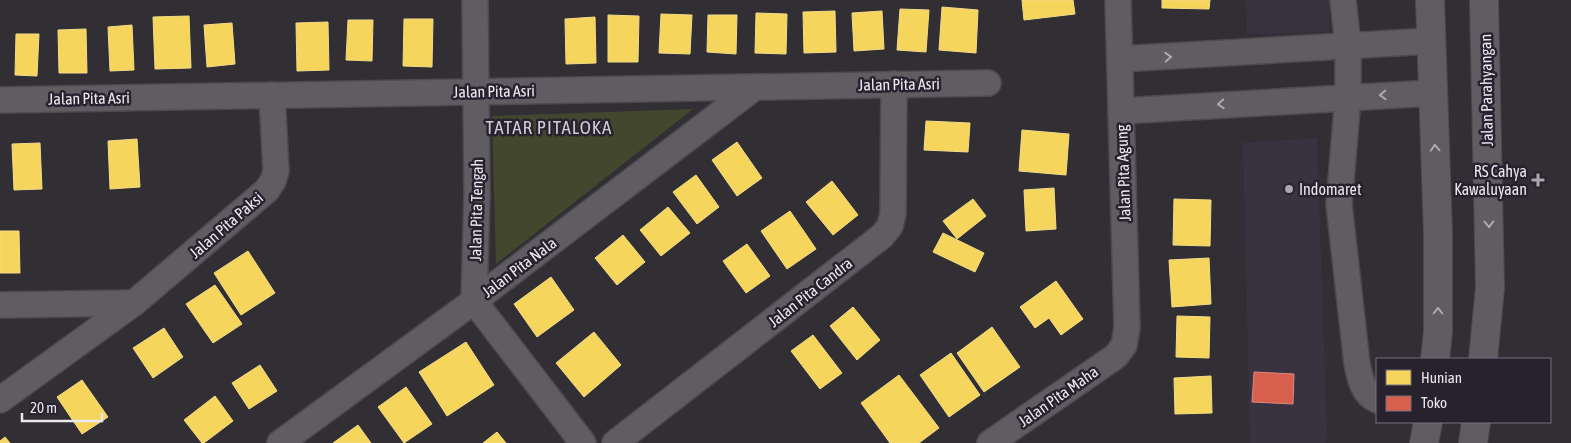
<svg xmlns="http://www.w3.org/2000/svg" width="1571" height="443" viewBox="0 0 1571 443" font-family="'Asap Condensed',sans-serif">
<rect width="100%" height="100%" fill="#312f34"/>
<!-- commercial -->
<g fill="#383241">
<path d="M 1246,0 L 1329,0 L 1329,32 L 1247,34 Z"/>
<path d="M 1317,138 L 1327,432 L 1326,443 L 1250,443 L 1243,143 Z"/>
</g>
<!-- green -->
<path fill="#43472e" d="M 693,109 L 496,264 L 492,116 Z"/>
<!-- homes -->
<g fill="#f6d55c" stroke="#f3db88">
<path d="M 1022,0 L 1073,0 L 1075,14 L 1024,20 Z"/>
<path d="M 1162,0 L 1210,0 L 1209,9 L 1162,8 Z"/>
<path d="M 942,7 L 978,10 L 976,53 L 939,50 Z"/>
<path d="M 900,9 L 929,10 L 926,52 L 897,50 Z"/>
<path d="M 835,11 L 836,52 L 804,53 L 803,12 Z"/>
<path d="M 882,11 L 884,49 L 854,51 L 852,13 Z"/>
<path d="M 756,13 L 787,14 L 786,54 L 755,53 Z"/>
<path d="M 661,14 L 692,15 L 690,54 L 659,53 Z"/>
<path d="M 608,15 L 639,16 L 638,62 L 608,62 Z"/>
<path d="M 708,15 L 737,15 L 736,54 L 707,52 Z"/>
<path d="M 189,16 L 191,68 L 155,69 L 153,17 Z"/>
<path d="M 595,17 L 596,63 L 566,64 L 565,19 Z"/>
<path d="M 404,19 L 433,19 L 432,67 L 403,66 Z"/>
<path d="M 348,20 L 373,20 L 372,61 L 346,60 Z"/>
<path d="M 328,22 L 329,70 L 297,71 L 296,23 Z"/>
<path d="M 232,23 L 235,64 L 207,67 L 204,25 Z"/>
<path d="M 132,25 L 134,70 L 110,71 L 108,27 Z"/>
<path d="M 86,29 L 87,73 L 59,73 L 58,30 Z"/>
<path d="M 16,34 L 39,34 L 37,76 L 15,75 Z"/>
<path d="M 926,121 L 970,123 L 968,152 L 924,150 Z"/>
<path d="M 1022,130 L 1069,134 L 1066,175 L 1019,171 Z"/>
<path d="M 137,139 L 140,187 L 110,189 L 108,141 Z"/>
<path d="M 737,142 L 762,178 L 737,196 L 712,160 Z"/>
<path d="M 40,143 L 42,189 L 14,190 L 12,144 Z"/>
<path d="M 696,175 L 719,207 L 697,224 L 673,192 Z"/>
<path d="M 832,181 L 858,215 L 833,235 L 806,202 Z"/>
<path d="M 1054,188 L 1056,229 L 1026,231 L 1024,190 Z"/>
<path d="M 973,199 L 986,216 L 957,239 L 943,221 Z"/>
<path d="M 1174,199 L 1211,200 L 1210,246 L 1173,245 Z"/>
<path d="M 668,207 L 690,233 L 661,256 L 640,230 Z"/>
<path d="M 790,211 L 816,249 L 787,269 L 761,231 Z"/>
<path d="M 0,231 L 19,231 L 20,273 L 0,273 Z"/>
<path d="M 943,233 L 984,253 L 975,272 L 933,252 Z"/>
<path d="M 623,235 L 645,262 L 617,285 L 595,258 Z"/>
<path d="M 747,244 L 770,276 L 746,293 L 723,261 Z"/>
<path d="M 248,251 L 275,293 L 241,315 L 214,273 Z"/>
<path d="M 1209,258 L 1211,304 L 1172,307 L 1169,260 Z"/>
<path d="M 551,277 L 574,310 L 537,337 L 514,304 Z"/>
<path d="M 1056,281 L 1083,319 L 1061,335 L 1049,318 L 1035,328 L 1020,307 Z"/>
<path d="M 215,285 L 242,324 L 213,343 L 186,304 Z"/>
<path d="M 853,307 L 880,340 L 857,360 L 830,326 Z"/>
<path d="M 1177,316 L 1210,317 L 1209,358 L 1176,357 Z"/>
<path d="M 992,327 L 1020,367 L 984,392 L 957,353 Z"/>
<path d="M 164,328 L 183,357 L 153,378 L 133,348 Z"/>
<path d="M 594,332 L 621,365 L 584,397 L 556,363 Z"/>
<path d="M 813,335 L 842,373 L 820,389 L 791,351 Z"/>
<path d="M 466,342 L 494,385 L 447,416 L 419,372 Z"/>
<path d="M 951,353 L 980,395 L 949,417 L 920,375 Z"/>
<path d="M 260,365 L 277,391 L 249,409 L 232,383 Z"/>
<path d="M 899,375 L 939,428 L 919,443 L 890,443 L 861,403 Z"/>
<path d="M 1211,376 L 1212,413 L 1175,414 L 1174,378 Z"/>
<path d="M 82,380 L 108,417 L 82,434 L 57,397 Z"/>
<path d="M 406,387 L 432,424 L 404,443 L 378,407 Z"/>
<path d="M 215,396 L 233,421 L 204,443 L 202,443 L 184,420 Z"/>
<path d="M 358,425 L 371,443 L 333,443 Z"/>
<path d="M 497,432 L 506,443 L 483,443 Z"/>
<path d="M 5,437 L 10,443 L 0,443 L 0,441 Z"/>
</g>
<!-- shops -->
<path fill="#d6604d" stroke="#dc897e" d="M 1254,372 L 1294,374 L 1293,404 L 1252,402 Z"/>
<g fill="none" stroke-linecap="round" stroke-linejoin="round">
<defs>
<g id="street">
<path d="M 475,0 L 477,195 L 474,301 L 583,443"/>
<path d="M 1343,0 L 1348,46 L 1348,97 L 1339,204 L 1357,364 C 1360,378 1363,394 1377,400"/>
<path d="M 1120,59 L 1431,41"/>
<path d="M 0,100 L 988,83"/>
<path d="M 1121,111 L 1432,93"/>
<path d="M 0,305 L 134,303"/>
<path d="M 0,400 L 134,303 L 267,190 L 273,181 L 276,171 L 272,95"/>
<path d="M 280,443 L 474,301 L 755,87"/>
<path d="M 615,443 L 882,236 L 890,226 L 893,214 L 894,84"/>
<path d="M 990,443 L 1116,356 L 1124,345 L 1127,328 L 1118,0"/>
</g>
<g id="secondary">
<path d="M 1430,0 L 1438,234 L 1438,332 L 1435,359"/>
<path d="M 1483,359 L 1490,288 L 1484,0"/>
<path d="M 1424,443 L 1428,422"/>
<path d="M 1473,443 L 1476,422"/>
</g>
</defs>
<!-- street casing -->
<use href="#street" stroke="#4c4a4e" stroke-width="28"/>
<!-- secondary casing -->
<use href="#secondary" stroke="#4c4a4e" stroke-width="30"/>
<!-- street -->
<use href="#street" stroke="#5f5d61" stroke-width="25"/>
<!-- secondary -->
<use href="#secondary" stroke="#5f5d61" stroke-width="28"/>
</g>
<!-- one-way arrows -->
<defs><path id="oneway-chevron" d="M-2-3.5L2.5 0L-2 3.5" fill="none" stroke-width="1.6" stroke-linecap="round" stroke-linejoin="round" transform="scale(1.25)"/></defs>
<g stroke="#aca9af">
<use href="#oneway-chevron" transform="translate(1168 57) rotate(-3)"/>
<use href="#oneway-chevron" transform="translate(1383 95) rotate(178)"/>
<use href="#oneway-chevron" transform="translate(1221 104) rotate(177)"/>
<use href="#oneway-chevron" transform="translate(1435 148) rotate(-93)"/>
<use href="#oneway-chevron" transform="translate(1489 224) rotate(89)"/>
<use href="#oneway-chevron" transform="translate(1438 311) rotate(-90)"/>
</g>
<!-- markers -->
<g fill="#aaa7ae" stroke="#27222d" stroke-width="2">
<path d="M1535.5 172.5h5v5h5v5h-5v5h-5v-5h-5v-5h5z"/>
<circle cx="1289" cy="189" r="5"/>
</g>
<g text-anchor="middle" stroke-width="5" stroke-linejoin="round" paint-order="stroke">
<!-- street labels -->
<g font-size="16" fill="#ebe8ef" stroke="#27222d">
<text transform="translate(899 84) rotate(-1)" y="6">Jalan Pita Asri</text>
<text transform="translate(1486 90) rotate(-91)" y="6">Jalan Parahyangan</text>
<text transform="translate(494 91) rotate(-1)" y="6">Jalan Pita Asri</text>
<text transform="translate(89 98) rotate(-1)" y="6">Jalan Pita Asri</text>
<text transform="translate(1123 173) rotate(-92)" y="6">Jalan Pita Agung</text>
<text transform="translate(476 210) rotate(-89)" y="6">Jalan Pita Tengah</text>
<text transform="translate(226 225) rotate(-41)" y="6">Jalan Pita Paksi</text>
<text transform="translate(519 267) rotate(-37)" y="6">Jalan Pita Nala</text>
<text transform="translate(810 292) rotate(-38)" y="6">Jalan Pita Candra</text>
<text transform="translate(1058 396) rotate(-35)" y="6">Jalan Pita Maha</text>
</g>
<!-- poi labels -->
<g font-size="16" fill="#ebe8ef" stroke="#27222d" text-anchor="end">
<text x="1527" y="177">RS Cahya<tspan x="1527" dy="18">Kawaluyaan</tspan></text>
<text x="1299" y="195" text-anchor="start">Indomaret</text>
</g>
<!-- quarter labels -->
<g font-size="19" letter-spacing="1" fill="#d0cad8" stroke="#27222d">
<text x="549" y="134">TATAR PITALOKA</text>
</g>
</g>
<!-- legend -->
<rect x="1376" y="358" width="175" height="65" fill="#27222d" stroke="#75717b"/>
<rect x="1386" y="370" width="25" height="15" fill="#f6d55c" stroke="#75717b"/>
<text x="1421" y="383" font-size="15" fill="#ebe8ef">Hunian</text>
<rect x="1386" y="396" width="25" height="15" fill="#d6604d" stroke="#75717b"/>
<text x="1421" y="408" font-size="15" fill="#ebe8ef">Toko</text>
<!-- scale -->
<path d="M22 413v8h80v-8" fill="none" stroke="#ebe8ef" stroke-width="2.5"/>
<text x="30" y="413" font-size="15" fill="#ebe8ef" stroke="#27222d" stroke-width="4" paint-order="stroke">20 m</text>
</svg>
